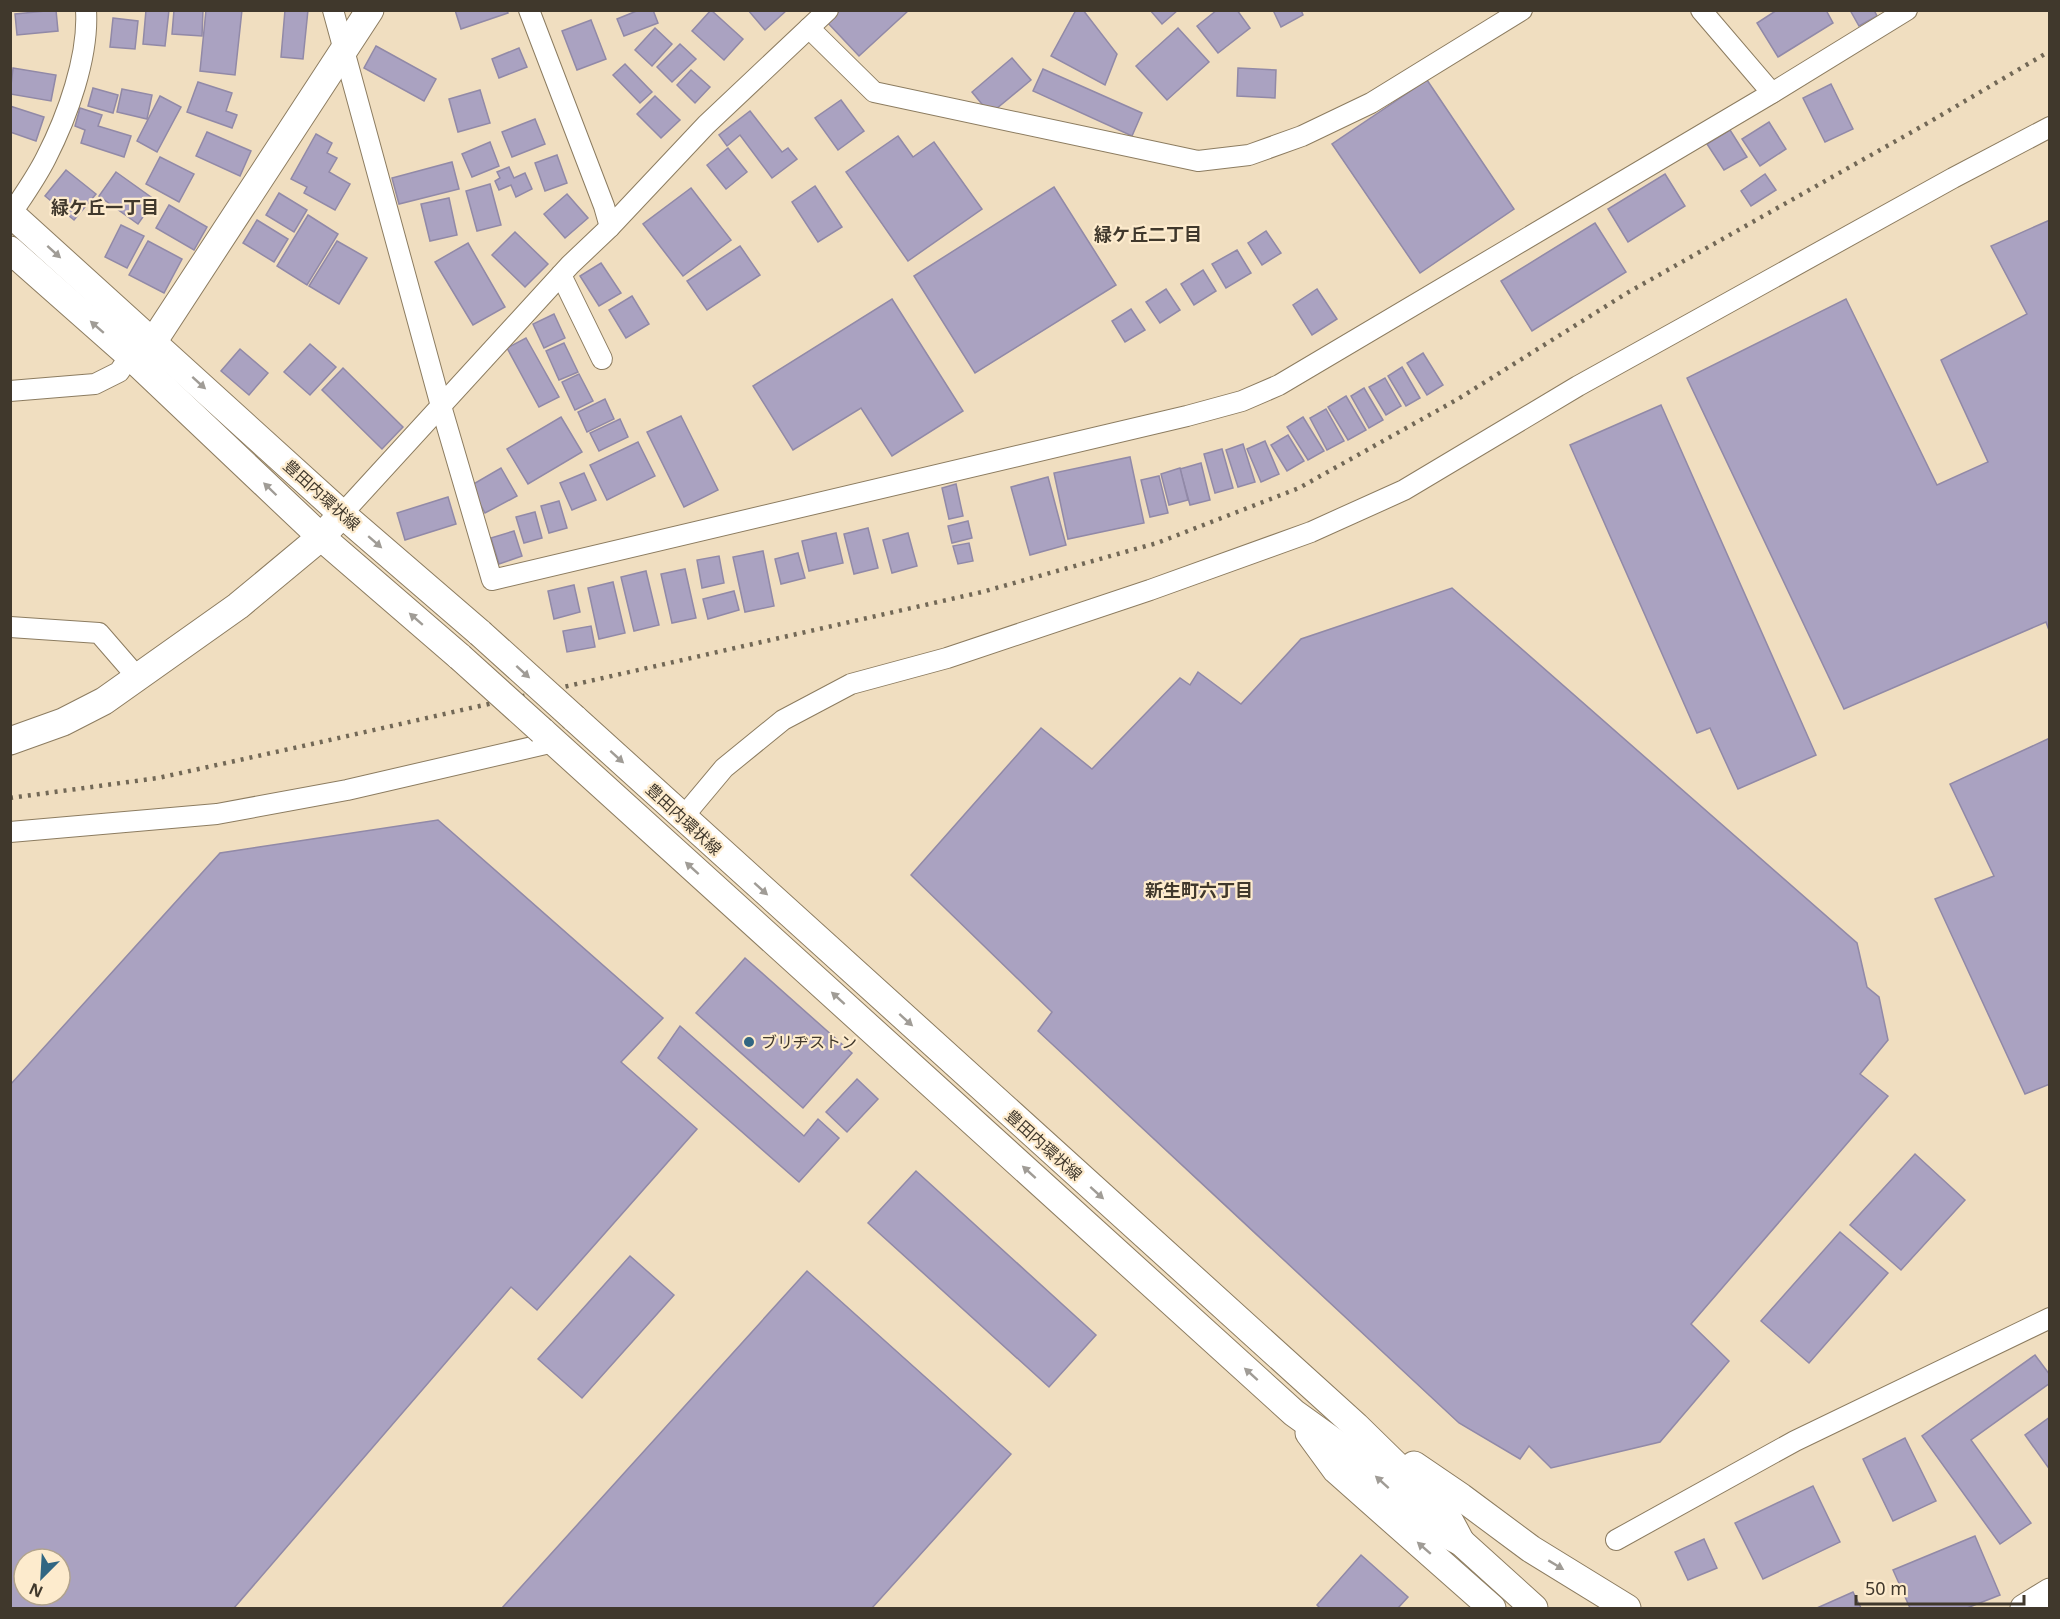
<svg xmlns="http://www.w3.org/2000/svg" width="2060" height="1619" viewBox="0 0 2060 1619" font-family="'Noto Sans','Noto Sans JP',sans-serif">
<rect width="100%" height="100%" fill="#f0dec0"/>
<!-- building -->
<g fill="#aaa2c1" stroke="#9189a7" stroke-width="1.5" fill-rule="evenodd">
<path d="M 56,10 L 58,31 L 17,35 L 15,14 Z"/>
<path d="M 146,10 L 169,10 L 165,46 L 143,44 Z"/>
<path d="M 174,10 L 203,10 L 202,36 L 172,34 Z"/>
<path d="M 206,10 L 242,10 L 235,75 L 200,71 Z"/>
<path d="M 285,10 L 308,10 L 303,59 L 281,57 Z"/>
<path d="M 455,10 L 507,10 L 508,13 L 461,29 Z"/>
<path d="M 639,10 L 653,10 L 658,23 L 624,36 L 617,19 Z"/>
<path d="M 711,10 L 743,39 L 724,60 L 692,31 Z"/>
<path d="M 748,10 L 787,10 L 765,30 Z"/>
<path d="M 840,10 L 909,10 L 859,56 L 827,22 Z"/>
<path d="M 1076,10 L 1083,10 L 1117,54 L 1105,85 L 1051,56 Z"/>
<path d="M 1150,10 L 1178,10 L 1162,24 Z"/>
<path d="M 1217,10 L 1237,10 L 1250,28 L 1218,53 L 1197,26 Z"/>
<path d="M 1273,10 L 1301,10 L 1303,15 L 1281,27 Z"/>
<path d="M 1777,10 L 1826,10 L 1833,23 L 1778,57 L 1757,23 Z"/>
<path d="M 1850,10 L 1874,10 L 1877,16 L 1859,26 Z"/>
<path d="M 113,18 L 138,21 L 135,49 L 110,47 Z"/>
<path d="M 591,20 L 606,59 L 577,70 L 562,31 Z"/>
<path d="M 655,28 L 672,44 L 652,66 L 635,50 Z"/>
<path d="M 1178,28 L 1209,62 L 1167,100 L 1136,66 Z"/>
<path d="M 680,44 L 696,59 L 672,82 L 657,67 Z"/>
<path d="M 376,46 L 436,79 L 424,101 L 364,68 Z"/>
<path d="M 519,48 L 527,67 L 499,78 L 492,59 Z"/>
<path d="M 1012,58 L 1031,80 L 990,114 L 972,92 Z"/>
<path d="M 625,64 L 652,92 L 640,103 L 613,75 Z"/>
<path d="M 13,68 L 56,75 L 51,101 L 10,94 Z"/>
<path d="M 1238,68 L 1276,70 L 1275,98 L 1237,96 Z"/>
<path d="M 1043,69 L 1142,113 L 1132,136 L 1033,91 Z"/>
<path d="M 691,70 L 710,87 L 695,103 L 677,85 Z"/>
<path d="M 1427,80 L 1514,209 L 1420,273 L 1332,144 Z"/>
<path d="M 198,82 L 232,93 L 226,111 L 237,115 L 232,128 L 187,112 Z"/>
<path d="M 1831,84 L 1853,129 L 1825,142 L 1803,98 Z"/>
<path d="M 93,88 L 118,95 L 113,113 L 88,106 Z"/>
<path d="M 122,89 L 152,95 L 147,119 L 117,112 Z"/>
<path d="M 480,90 L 490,123 L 458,132 L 449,99 Z"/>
<path d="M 160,96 L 181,107 L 157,152 L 137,141 Z"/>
<path d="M 655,96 L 680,120 L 661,138 L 637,114 Z"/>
<path d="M 841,100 L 864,131 L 838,150 L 815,118 Z"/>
<path d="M 10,106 L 44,117 L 36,141 L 10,132 Z"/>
<path d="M 80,108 L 102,115 L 98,126 L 131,136 L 124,157 L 81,143 L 85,130 L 75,126 Z"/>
<path d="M 750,111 L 782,152 L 788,148 L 797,159 L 772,178 L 740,135 L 727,146 L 719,135 Z"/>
<path d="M 535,119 L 545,144 L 512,157 L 502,132 Z"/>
<path d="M 1769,122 L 1786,149 L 1760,166 L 1742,139 Z"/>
<path d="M 1730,130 L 1747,157 L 1724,170 L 1707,144 Z"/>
<path d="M 207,132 L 251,151 L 240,176 L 196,156 Z"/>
<path d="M 316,134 L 332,143 L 327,153 L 337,158 L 329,172 L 350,184 L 335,210 L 304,193 L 307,187 L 291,179 Z"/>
<path d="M 898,136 L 913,157 L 934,142 L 982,209 L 908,261 L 846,172 Z"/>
<path d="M 490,142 L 499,166 L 472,177 L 462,154 Z"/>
<path d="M 728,148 L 747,172 L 726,189 L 707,165 Z"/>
<path d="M 557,155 L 567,183 L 545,191 L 535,163 Z"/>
<path d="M 160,157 L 194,174 L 179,202 L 146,184 Z"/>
<path d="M 452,162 L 459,189 L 399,204 L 392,178 Z"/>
<path d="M 509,167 L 514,178 L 525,173 L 532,189 L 516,197 L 511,185 L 499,190 L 495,181 L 500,178 L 497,172 Z"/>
<path d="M 66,170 L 96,194 L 74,220 L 45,196 Z"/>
<path d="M 116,172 L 155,200 L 138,224 L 99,196 Z"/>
<path d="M 1665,174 L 1685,206 L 1628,242 L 1608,209 Z"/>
<path d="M 1765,174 L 1776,190 L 1751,206 L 1741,191 Z"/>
<path d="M 490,184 L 501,225 L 477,231 L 466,191 Z"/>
<path d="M 815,186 L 842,227 L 818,242 L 792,202 Z"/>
<path d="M 1054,187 L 1116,285 L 975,373 L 914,276 Z"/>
<path d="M 691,188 L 731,240 L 683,276 L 643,224 Z"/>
<path d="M 279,193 L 307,210 L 294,232 L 266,215 Z"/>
<path d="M 567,194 L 588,218 L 565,238 L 544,214 Z"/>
<path d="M 449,198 L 457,235 L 430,241 L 421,204 Z"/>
<path d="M 169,205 L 207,227 L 194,250 L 156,228 Z"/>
<path d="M 308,215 L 338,234 L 307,285 L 277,266 Z"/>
<path d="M 257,220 L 288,239 L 274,262 L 243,243 Z"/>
<path d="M 2050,220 L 2050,633 L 2046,622 L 1844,709 L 1687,378 L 1846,299 L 1937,485 L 1988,462 L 1941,360 L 2027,314 L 1991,246 Z"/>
<path d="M 1595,223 L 1626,272 L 1532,331 L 1501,281 Z"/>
<path d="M 121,225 L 144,236 L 127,268 L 105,257 Z"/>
<path d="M 1266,231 L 1281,253 L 1262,265 L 1248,243 Z"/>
<path d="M 515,232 L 548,264 L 525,287 L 492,255 Z"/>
<path d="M 148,241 L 182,259 L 164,293 L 129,275 Z"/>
<path d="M 337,241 L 367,258 L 339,304 L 309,286 Z"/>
<path d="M 468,243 L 505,307 L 473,325 L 435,262 Z"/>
<path d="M 740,246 L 760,275 L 707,310 L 687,281 Z"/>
<path d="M 1237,250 L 1251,273 L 1226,288 L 1212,264 Z"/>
<path d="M 601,263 L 621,293 L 599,306 L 580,276 Z"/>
<path d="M 1203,270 L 1216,291 L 1194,305 L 1181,284 Z"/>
<path d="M 1166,289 L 1180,310 L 1160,323 L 1146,302 Z"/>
<path d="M 1317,289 L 1337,319 L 1312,335 L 1293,305 Z"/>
<path d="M 632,296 L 649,324 L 626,338 L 609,310 Z"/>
<path d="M 892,299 L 963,411 L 892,456 L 861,408 L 793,450 L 753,386 Z"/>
<path d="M 1131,309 L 1145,330 L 1125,342 L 1112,321 Z"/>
<path d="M 554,314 L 565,338 L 544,348 L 533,324 Z"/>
<path d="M 526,338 L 559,397 L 539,407 L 507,348 Z"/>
<path d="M 564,343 L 578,372 L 559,380 L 546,351 Z"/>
<path d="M 310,344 L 336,367 L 310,395 L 284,372 Z"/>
<path d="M 240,349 L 268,373 L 249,395 L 221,371 Z"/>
<path d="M 1423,353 L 1443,385 L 1427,395 L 1407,363 Z"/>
<path d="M 1402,367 L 1420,398 L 1406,406 L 1388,376 Z"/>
<path d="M 343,368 L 403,427 L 382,449 L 322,390 Z"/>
<path d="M 579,374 L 593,401 L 575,410 L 562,382 Z"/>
<path d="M 1385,378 L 1401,406 L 1386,415 L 1369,387 Z"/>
<path d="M 1364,388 L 1383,420 L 1369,428 L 1351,396 Z"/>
<path d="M 1346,396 L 1366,430 L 1348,440 L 1328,407 Z"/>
<path d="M 605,399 L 614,419 L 587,432 L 578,412 Z"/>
<path d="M 1661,405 L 1816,755 L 1738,789 L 1710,728 L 1697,733 L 1570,445 Z"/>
<path d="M 1326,409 L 1344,441 L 1327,450 L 1310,418 Z"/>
<path d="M 681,416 L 718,490 L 684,507 L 647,432 Z"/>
<path d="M 561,417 L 582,452 L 528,484 L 507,449 Z"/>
<path d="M 1303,417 L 1324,451 L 1308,460 L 1287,427 Z"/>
<path d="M 620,419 L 628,437 L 599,451 L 590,433 Z"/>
<path d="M 1288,435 L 1304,461 L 1287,471 L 1271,445 Z"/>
<path d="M 1265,441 L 1279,474 L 1261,482 L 1247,449 Z"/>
<path d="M 638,442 L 655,476 L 607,500 L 590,465 Z"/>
<path d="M 1243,444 L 1255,482 L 1238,487 L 1226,450 Z"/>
<path d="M 1222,449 L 1233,488 L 1215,493 L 1204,454 Z"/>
<path d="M 1130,457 L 1144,523 L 1068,539 L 1054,473 Z"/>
<path d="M 1201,463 L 1210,500 L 1190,505 L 1180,469 Z"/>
<path d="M 501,468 L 517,496 L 485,513 L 470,486 Z"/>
<path d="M 1180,468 L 1188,500 L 1169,505 L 1161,474 Z"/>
<path d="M 584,473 L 596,500 L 572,510 L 560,483 Z"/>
<path d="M 1159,476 L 1168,513 L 1150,517 L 1141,480 Z"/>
<path d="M 1048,477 L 1066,545 L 1030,555 L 1011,487 Z"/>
<path d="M 956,484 L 963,516 L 949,519 L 942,488 Z"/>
<path d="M 448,497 L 456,524 L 405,540 L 397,513 Z"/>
<path d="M 559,501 L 567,528 L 549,533 L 541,506 Z"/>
<path d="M 535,512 L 542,538 L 524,543 L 516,517 Z"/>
<path d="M 968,521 L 972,538 L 952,543 L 948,526 Z"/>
<path d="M 868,528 L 878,568 L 854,574 L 844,534 Z"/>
<path d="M 514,531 L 522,556 L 499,564 L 491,538 Z"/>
<path d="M 836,533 L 843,563 L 809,571 L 802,541 Z"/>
<path d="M 908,533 L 917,566 L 892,573 L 883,540 Z"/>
<path d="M 969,543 L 973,561 L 958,564 L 953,546 Z"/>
<path d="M 763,551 L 774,606 L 745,612 L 733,557 Z"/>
<path d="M 798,553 L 805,578 L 781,584 L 775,559 Z"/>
<path d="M 719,556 L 724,583 L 702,588 L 697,560 Z"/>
<path d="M 685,569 L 696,618 L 672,623 L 661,574 Z"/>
<path d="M 646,571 L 659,625 L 634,631 L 621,577 Z"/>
<path d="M 613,582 L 625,633 L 599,639 L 588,588 Z"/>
<path d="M 574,585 L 580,612 L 554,619 L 548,591 Z"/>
<path d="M 1452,588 L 1857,943 L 1867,987 L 1879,997 L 1888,1040 L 1860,1074 L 1888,1096 L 1691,1324 L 1729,1361 L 1660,1442 L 1551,1468 L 1529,1446 L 1520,1459 L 1459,1423 L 1038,1031 L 1052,1012 L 911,875 L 1041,728 L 1092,769 L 1180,678 L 1190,685 L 1198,672 L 1241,704 L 1301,639 Z"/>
<path d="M 734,591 L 739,610 L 708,619 L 703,599 Z"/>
<path d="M 591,626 L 595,647 L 567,652 L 563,631 Z"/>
<path d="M 2050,738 L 2050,1084 L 2025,1094 L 1935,899 L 1994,876 L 1950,784 Z"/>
<path d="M 438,820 L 663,1018 L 621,1062 L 697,1129 L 537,1310 L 511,1287 L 234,1608 L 10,1608 L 10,1085 L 220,853 ZM 24,1559 L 60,1559 L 60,1595 L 24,1595 Z"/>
<path d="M 745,958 L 852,1053 L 803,1108 L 696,1013 Z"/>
<path d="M 680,1026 L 804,1136 L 818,1119 L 839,1138 L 799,1182 L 658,1058 Z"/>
<path d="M 857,1079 L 878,1099 L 847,1132 L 826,1112 Z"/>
<path d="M 1915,1154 L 1965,1200 L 1901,1270 L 1850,1225 Z"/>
<path d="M 916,1171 L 1096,1335 L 1049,1387 L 868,1223 Z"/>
<path d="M 1840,1232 L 1888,1273 L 1809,1363 L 1761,1321 Z"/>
<path d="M 630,1256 L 674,1295 L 582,1398 L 538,1359 Z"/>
<path d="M 807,1271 L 1011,1454 L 872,1608 L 502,1608 Z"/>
<path d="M 2035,1355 L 2050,1375 L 2050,1383 L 1971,1440 L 2031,1523 L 2000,1544 L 1922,1436 Z"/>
<path d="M 2050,1417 L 2050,1470 L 2025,1435 Z"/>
<path d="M 1905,1438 L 1936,1501 L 1893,1521 L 1863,1459 Z"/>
<path d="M 1813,1486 L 1840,1542 L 1763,1579 L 1735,1523 Z"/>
<path d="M 1975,1536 L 2000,1595 L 1967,1608 L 1910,1608 L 1893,1570 Z"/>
<path d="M 1704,1539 L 1717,1568 L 1688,1580 L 1675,1552 Z"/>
<path d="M 1361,1555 L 1408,1597 L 1398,1608 L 1320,1608 L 1317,1605 Z"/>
<path d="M 1853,1592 L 1861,1608 L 1817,1608 Z"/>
</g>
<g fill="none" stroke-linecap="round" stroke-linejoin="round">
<defs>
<g id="street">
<path d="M 333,10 L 441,406 L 492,580 L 1187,416 L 1242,401 L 1279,385 L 1772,93 L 1907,10"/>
<path d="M 529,10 L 604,206 L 610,227"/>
<path d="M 1701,10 L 1772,93"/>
<path d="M 809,28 L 874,92 L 1198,161 L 1249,155 L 1302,136 L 1371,103 L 1522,10"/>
<path d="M 11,214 C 23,196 36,178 46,158 C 67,117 89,57 86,10"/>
<path d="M 561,275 L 602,359"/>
<path d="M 10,391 L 95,384 L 119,372 L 130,356"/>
<path d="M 342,514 L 570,265 L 610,227 L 706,125 L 828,10"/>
<path d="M 10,627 L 99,633 L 138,678"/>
<path d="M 683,817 L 724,768 L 783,720 L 851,684 L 947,658 L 1150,590 L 1311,532 L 1404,490 L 1578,386 L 1953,178 L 2050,127"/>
<path d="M 10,832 L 217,814 L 347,790 L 554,742"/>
<path d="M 1616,1540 L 1795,1441 L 2050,1318"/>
</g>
<g id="secondary">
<path d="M 10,213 L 342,514 L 480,633"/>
<path d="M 10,250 L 130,356 L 321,537 L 460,657"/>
<path d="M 153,342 L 370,10"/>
<path d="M 574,718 L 1356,1426 L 1446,1514 L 1461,1542"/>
<path d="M 542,731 L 1294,1413 L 1351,1454 L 1432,1527 L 1461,1542 L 1534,1608"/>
<path d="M 10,741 L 63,722 L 104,701 L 238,606 L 321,537 L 334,523"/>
<path d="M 1309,1433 L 1336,1470 L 1492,1608"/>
<path d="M 1414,1465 L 1461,1497 L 1531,1549 L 1627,1608"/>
<path d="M 2024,1608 L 2050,1592"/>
</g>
</defs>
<!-- street casing -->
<use href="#street" stroke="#8c7c60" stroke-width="22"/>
<!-- secondary casing -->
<use href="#secondary" stroke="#8c7c60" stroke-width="29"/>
<!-- street -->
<use href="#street" stroke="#fff" stroke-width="20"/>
<!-- secondary -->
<use href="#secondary" stroke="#fff" stroke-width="27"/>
<!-- rail -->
<path stroke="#726856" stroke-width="4.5" stroke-dasharray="3 6" stroke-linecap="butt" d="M 10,798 L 158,778 L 321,742 L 982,592 L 1157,543 L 1299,488 L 1458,399 L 1627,293 L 1926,124 L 2050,51"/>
<defs>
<g id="secondary-bridge">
<path d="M 480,633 L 574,718"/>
<path d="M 460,657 L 542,731"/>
</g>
</defs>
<!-- secondary-bridge casing -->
<use href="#secondary-bridge" stroke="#8c7c60" stroke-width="29" stroke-linecap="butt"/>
<!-- secondary-bridge -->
<use href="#secondary-bridge" stroke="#fff" stroke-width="27"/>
</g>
<!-- one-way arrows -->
<defs><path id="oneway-solid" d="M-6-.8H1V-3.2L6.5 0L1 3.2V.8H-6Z" transform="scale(1.5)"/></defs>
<g fill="#a09c96">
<use href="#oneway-solid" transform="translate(54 252) rotate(42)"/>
<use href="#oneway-solid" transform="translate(97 327) rotate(-139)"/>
<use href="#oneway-solid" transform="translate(199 383) rotate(42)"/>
<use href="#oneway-solid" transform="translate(270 489) rotate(-136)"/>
<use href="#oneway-solid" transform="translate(375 542) rotate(41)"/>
<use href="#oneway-solid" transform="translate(416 619) rotate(-139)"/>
<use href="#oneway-solid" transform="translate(523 672) rotate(42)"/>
<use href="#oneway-solid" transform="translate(617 757) rotate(42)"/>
<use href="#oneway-solid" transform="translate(692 868) rotate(-138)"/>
<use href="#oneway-solid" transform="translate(761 889) rotate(42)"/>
<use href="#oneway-solid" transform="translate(838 998) rotate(-138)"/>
<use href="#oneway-solid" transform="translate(906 1020) rotate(42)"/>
<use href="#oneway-solid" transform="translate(1029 1172) rotate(-138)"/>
<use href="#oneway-solid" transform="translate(1097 1193) rotate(42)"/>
<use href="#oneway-solid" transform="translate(1251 1374) rotate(-138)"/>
<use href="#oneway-solid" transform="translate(1382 1482) rotate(-138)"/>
<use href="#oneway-solid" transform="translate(1424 1548) rotate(-139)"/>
<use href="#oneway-solid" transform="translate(1556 1565) rotate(31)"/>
</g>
<!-- markers -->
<circle fill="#316682" stroke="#fdebcd" stroke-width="2" cx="749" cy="1042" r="6"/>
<g text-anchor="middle" stroke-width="4.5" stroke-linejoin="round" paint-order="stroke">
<!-- street labels -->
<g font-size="16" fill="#40382c" stroke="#fdebcd">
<text transform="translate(322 495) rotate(42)" y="6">豊田内環状線</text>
<text transform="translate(684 819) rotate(43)" y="6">豊田内環状線</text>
<text transform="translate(1044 1145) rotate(42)" y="6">豊田内環状線</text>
</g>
<!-- poi labels -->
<g font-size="16" fill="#40382c" stroke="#fdebcd" text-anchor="start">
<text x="761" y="1048">ブリヂストン</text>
</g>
<!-- neighbourhood labels -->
<g font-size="18" font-weight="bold" fill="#40382c" stroke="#fdebcd">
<text x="105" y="214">緑ケ丘一丁目</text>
<text x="1148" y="241">緑ケ丘二丁目</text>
<text x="1199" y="897">新生町六丁目</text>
</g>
</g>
<!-- border -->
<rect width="2060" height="1619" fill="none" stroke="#40382c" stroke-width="24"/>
<!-- north arrow -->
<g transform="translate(42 1577) rotate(204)"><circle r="28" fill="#fdebcd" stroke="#b1a38d" stroke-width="1.5"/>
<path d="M0-4.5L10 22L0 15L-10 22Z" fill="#316682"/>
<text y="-9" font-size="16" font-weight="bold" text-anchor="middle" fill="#40382c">N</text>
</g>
<!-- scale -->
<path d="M1856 1595v9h168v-9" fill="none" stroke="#40382c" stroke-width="3"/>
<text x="1865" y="1595" font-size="18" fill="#40382c" stroke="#fdebcd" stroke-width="4.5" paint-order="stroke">50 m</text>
</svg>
